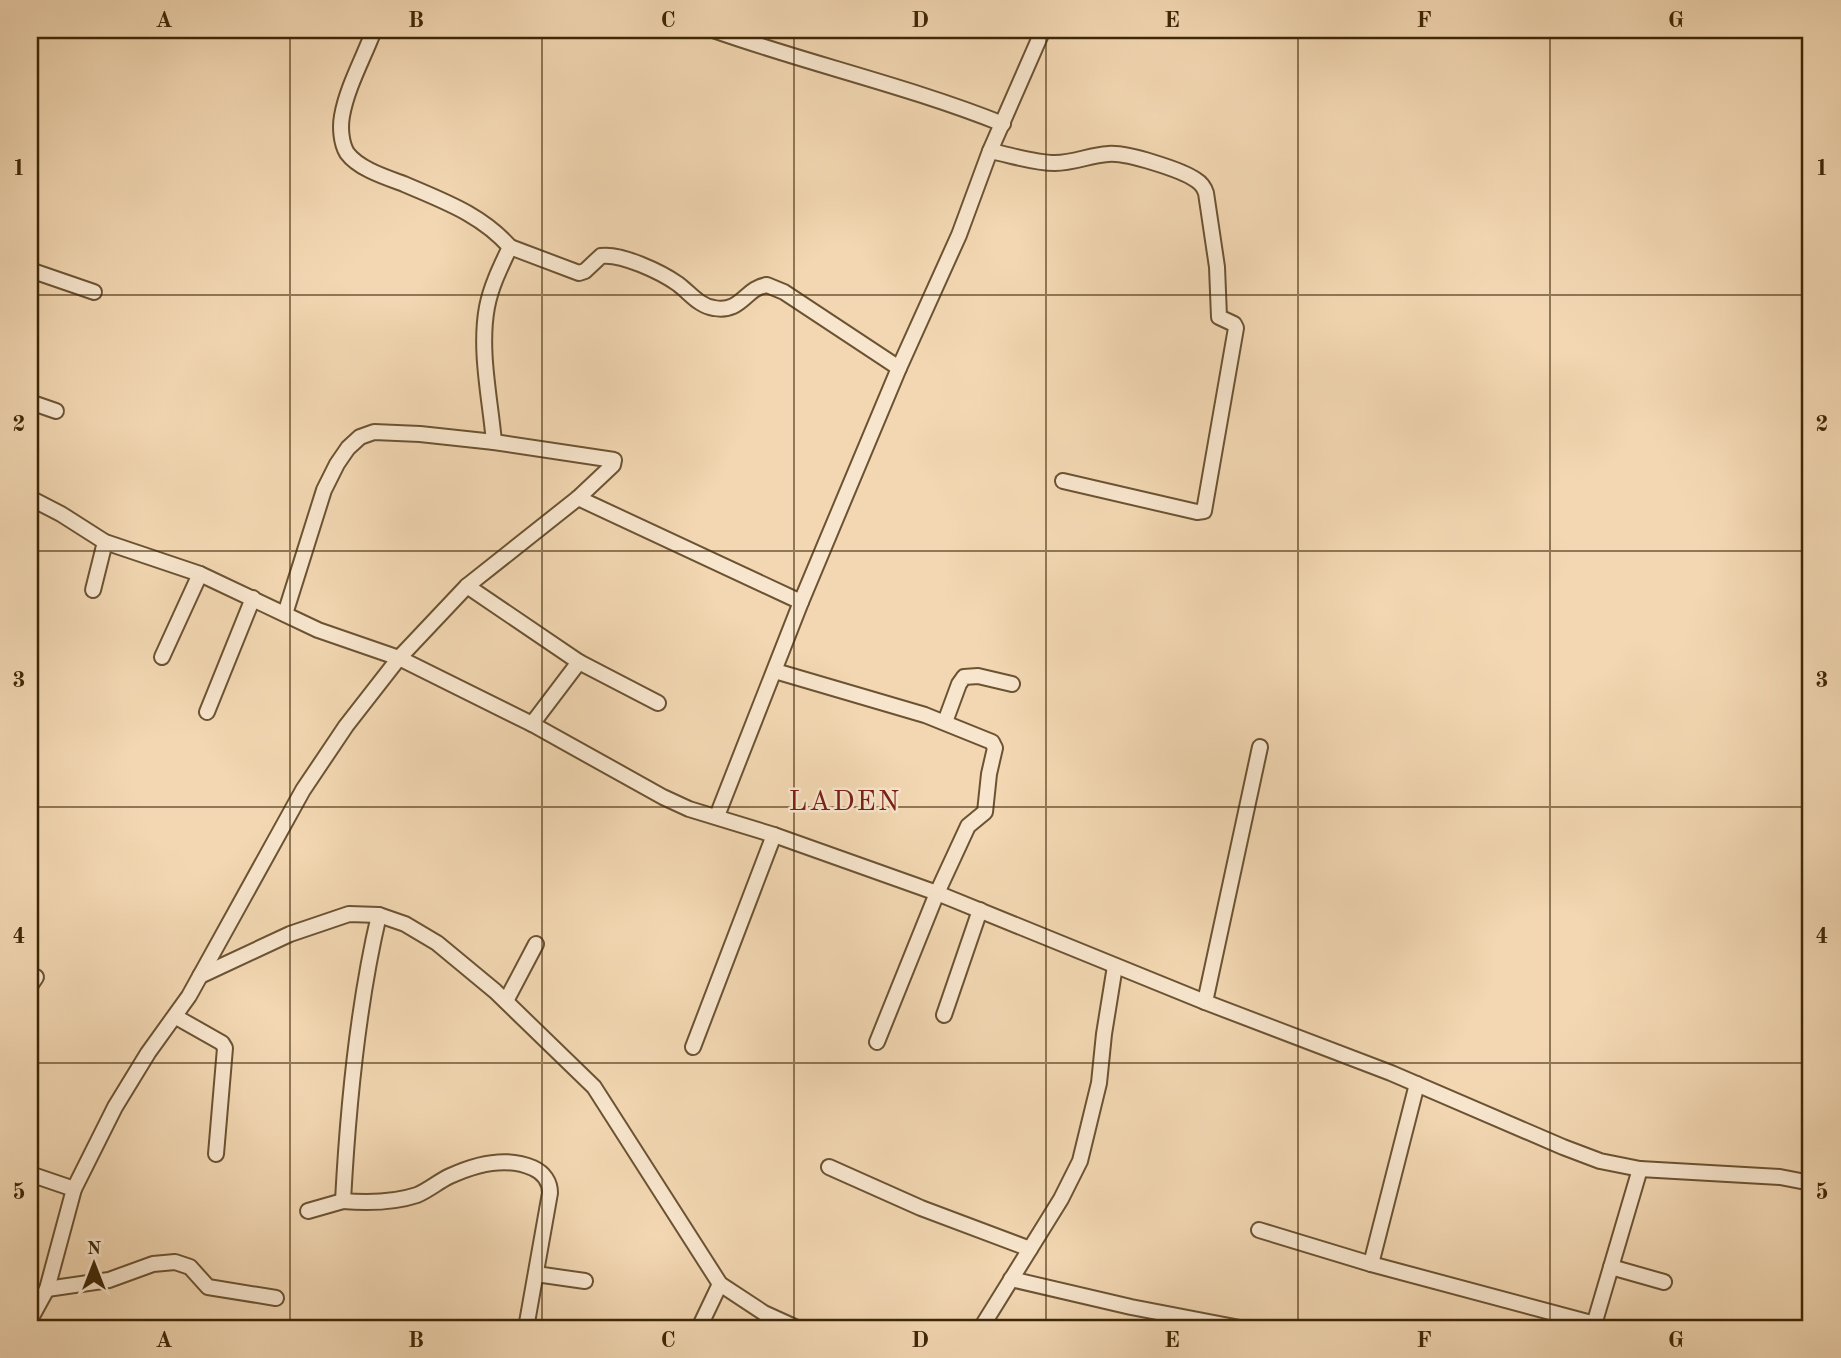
<svg xmlns="http://www.w3.org/2000/svg" width="1841" height="1358" viewBox="0 0 1841 1358" font-family="'Old Standard TT',serif">
<rect width="100%" height="100%" fill="#f2d7b2"/>
<filter id="stains"><feTurbulence type="fractalNoise" baseFrequency=".00286" numOctaves="4"/><feColorMatrix values="0 0 0 0 .2 0 0 0 0 .09 0 0 0 0 .02 0 0 0 .5 -.17"/></filter>
<radialGradient id="worn" r=".72"><stop offset=".6" stop-color="#630" stop-opacity="0"/><stop offset="1" stop-color="#630" stop-opacity=".3"/></radialGradient>
<g fill="none" stroke-linecap="round" stroke-linejoin="round">
<defs>
<g id="minor">
<path d="M 374,30 C 364,57 347,87 342,116 C 340,127 341,143 347,153 C 359,169 385,177 404,184 C 443,201 481,214 510,247 C 501,266 491,286 487,307 C 479,350 490,398 494,442"/>
<path d="M 713,30 C 809,64 908,86 1003,124"/>
<path d="M 990,151 C 1011,155 1034,163 1055,163 C 1074,163 1090,155 1108,154 C 1126,152 1182,170 1196,180 C 1201,183 1204,187 1206,193 L 1217,267 L 1219,317 L 1234,324 L 1236,328 L 1204,511 L 1197,512 L 1063,481"/>
<path d="M 510,247 L 579,273 L 585,271 L 601,256 C 621,253 661,272 678,284 C 690,293 699,306 714,308 C 742,313 745,288 767,285 L 784,292 L 899,368"/>
<path d="M 30,270 L 94,292"/>
<path d="M 30,402 L 56,411"/>
<path d="M 30,498 L 61,514 L 105,542 L 200,574 L 318,630 L 399,658 L 532,724 L 663,797 L 689,809 L 774,835 L 937,893 L 1205,1002 L 1391,1073 L 1563,1147 L 1600,1161 L 1640,1169 L 1780,1177 L 1811,1183"/>
<path d="M 578,498 L 801,602"/>
<path d="M 467,586 L 579,662 L 658,703"/>
<path d="M 93,590 L 105,542"/>
<path d="M 162,657 L 200,574"/>
<path d="M 775,671 L 925,715 L 992,742 L 995,748 L 989,774 L 985,812 L 968,826 L 937,893 L 877,1042"/>
<path d="M 207,712 L 253,598"/>
<path d="M 945,722 L 959,684 L 964,677 L 978,676 L 1012,684"/>
<path d="M 532,724 L 579,662"/>
<path d="M 717,816 L 801,602 L 899,368 L 959,235 L 990,151 L 1043,30"/>
<path d="M 379,915 C 357,1008 348,1106 343,1201 C 368,1203 393,1203 417,1195 C 429,1190 439,1181 450,1176 C 476,1164 506,1156 533,1168 C 544,1173 550,1182 550,1193 L 526,1328"/>
<path d="M 200,976 L 290,934 L 349,914 L 379,915 L 405,924 L 437,943 L 495,991 L 594,1087 L 720,1284 L 764,1313 L 797,1328"/>
<path d="M 30,986 L 36,977"/>
<path d="M 506,1001 L 536,944"/>
<path d="M 1205,1002 L 1260,747"/>
<path d="M 944,1015 L 980,910"/>
<path d="M 176,1017 L 222,1043 L 225,1048 L 216,1154"/>
<path d="M 693,1047 L 774,835"/>
<path d="M 829,1167 L 921,1208 L 1030,1249"/>
<path d="M 30,1174 L 74,1189"/>
<path d="M 308,1211 L 343,1201"/>
<path d="M 1259,1230 L 1371,1264 L 1595,1324"/>
<path d="M 1371,1264 L 1417,1084"/>
<path d="M 1611,1267 L 1664,1282"/>
<path d="M 536,1274 L 585,1281"/>
<path d="M 1011,1279 L 1131,1307 L 1240,1328"/>
<path d="M 47,1289 L 109,1280 L 153,1264 L 175,1262 L 190,1267 L 208,1287 L 276,1298"/>
<path d="M 30,1320 L 47,1289 L 74,1189 L 115,1107 L 148,1053 L 189,996 L 303,790 L 346,726 L 399,658 L 467,586 L 578,498 L 613,465 L 614,460 L 494,442 L 420,434 L 374,432 L 360,437 L 348,448 L 337,464 L 324,490 L 285,614"/>
<path d="M 699,1328 L 720,1284"/>
<path d="M 981,1328 L 1061,1199 L 1080,1161 L 1099,1083 L 1104,1034 L 1115,966"/>
<path d="M 1593,1328 L 1640,1169"/>
</g>
</defs>
<!-- minor casing -->
<use href="#minor" stroke="#6b5332" stroke-width="18"/>
<!-- minor -->
<use href="#minor" stroke="#f7e5cd" stroke-width="14"/>
</g>
<!-- grid -->
<path fill="none" stroke="#3e2707" stroke-width="2" stroke-opacity="0.55" d="M 290,30 L 290,1328M 542,30 L 542,1328M 794,30 L 794,1328M 1046,30 L 1046,1328M 1298,30 L 1298,1328M 1550,30 L 1550,1328M 30,295 L 1811,295M 30,551 L 1811,551M 30,807 L 1811,807M 30,1063 L 1811,1063"/>
<g text-anchor="middle" stroke-width="5" stroke-linejoin="round" paint-order="stroke">
<!-- quarter labels -->
<g font-size="28" letter-spacing="2" fill="#7a1f14" stroke="#f7e5cd">
<text x="845" y="810">LADEN</text>
</g>
</g>
<!-- margin -->
<rect width="1841" height="1358" fill="none" stroke="#f2d7b2" stroke-width="77"/>
<!-- north arrow -->
<g transform="translate(94 1264)" stroke="#f7e5cd" stroke-width="5" paint-order="stroke">
<path d="M0-5L12 26L0 18L-12 26Z" fill="#3e2707"/>
<text y="-10" font-size="19" font-weight="bold" text-anchor="middle" fill="#3e2707">N</text>
</g>
<rect x="38" y="38" width="1764" height="1282" fill="none" stroke="#3e2707" stroke-width="2.5"/>
<g font-size="23" text-anchor="middle" font-weight="bold" fill="#3e2707">
<text x="164" y="27">A</text>
<text x="416" y="27">B</text>
<text x="668" y="27">C</text>
<text x="920" y="27">D</text>
<text x="1172" y="27">E</text>
<text x="1424" y="27">F</text>
<text x="1676" y="27">G</text>
<text x="19" y="175">1</text>
<text x="1822" y="175">1</text>
<text x="19" y="431">2</text>
<text x="1822" y="431">2</text>
<text x="19" y="687">3</text>
<text x="1822" y="687">3</text>
<text x="19" y="943">4</text>
<text x="1822" y="943">4</text>
<text x="19" y="1199">5</text>
<text x="1822" y="1199">5</text>
<text x="164" y="1347">A</text>
<text x="416" y="1347">B</text>
<text x="668" y="1347">C</text>
<text x="920" y="1347">D</text>
<text x="1172" y="1347">E</text>
<text x="1424" y="1347">F</text>
<text x="1676" y="1347">G</text>
</g>
<rect width="100%" height="100%" filter="url(#stains)"/>
<rect width="100%" height="100%" fill="url(#worn)"/>
</svg>
